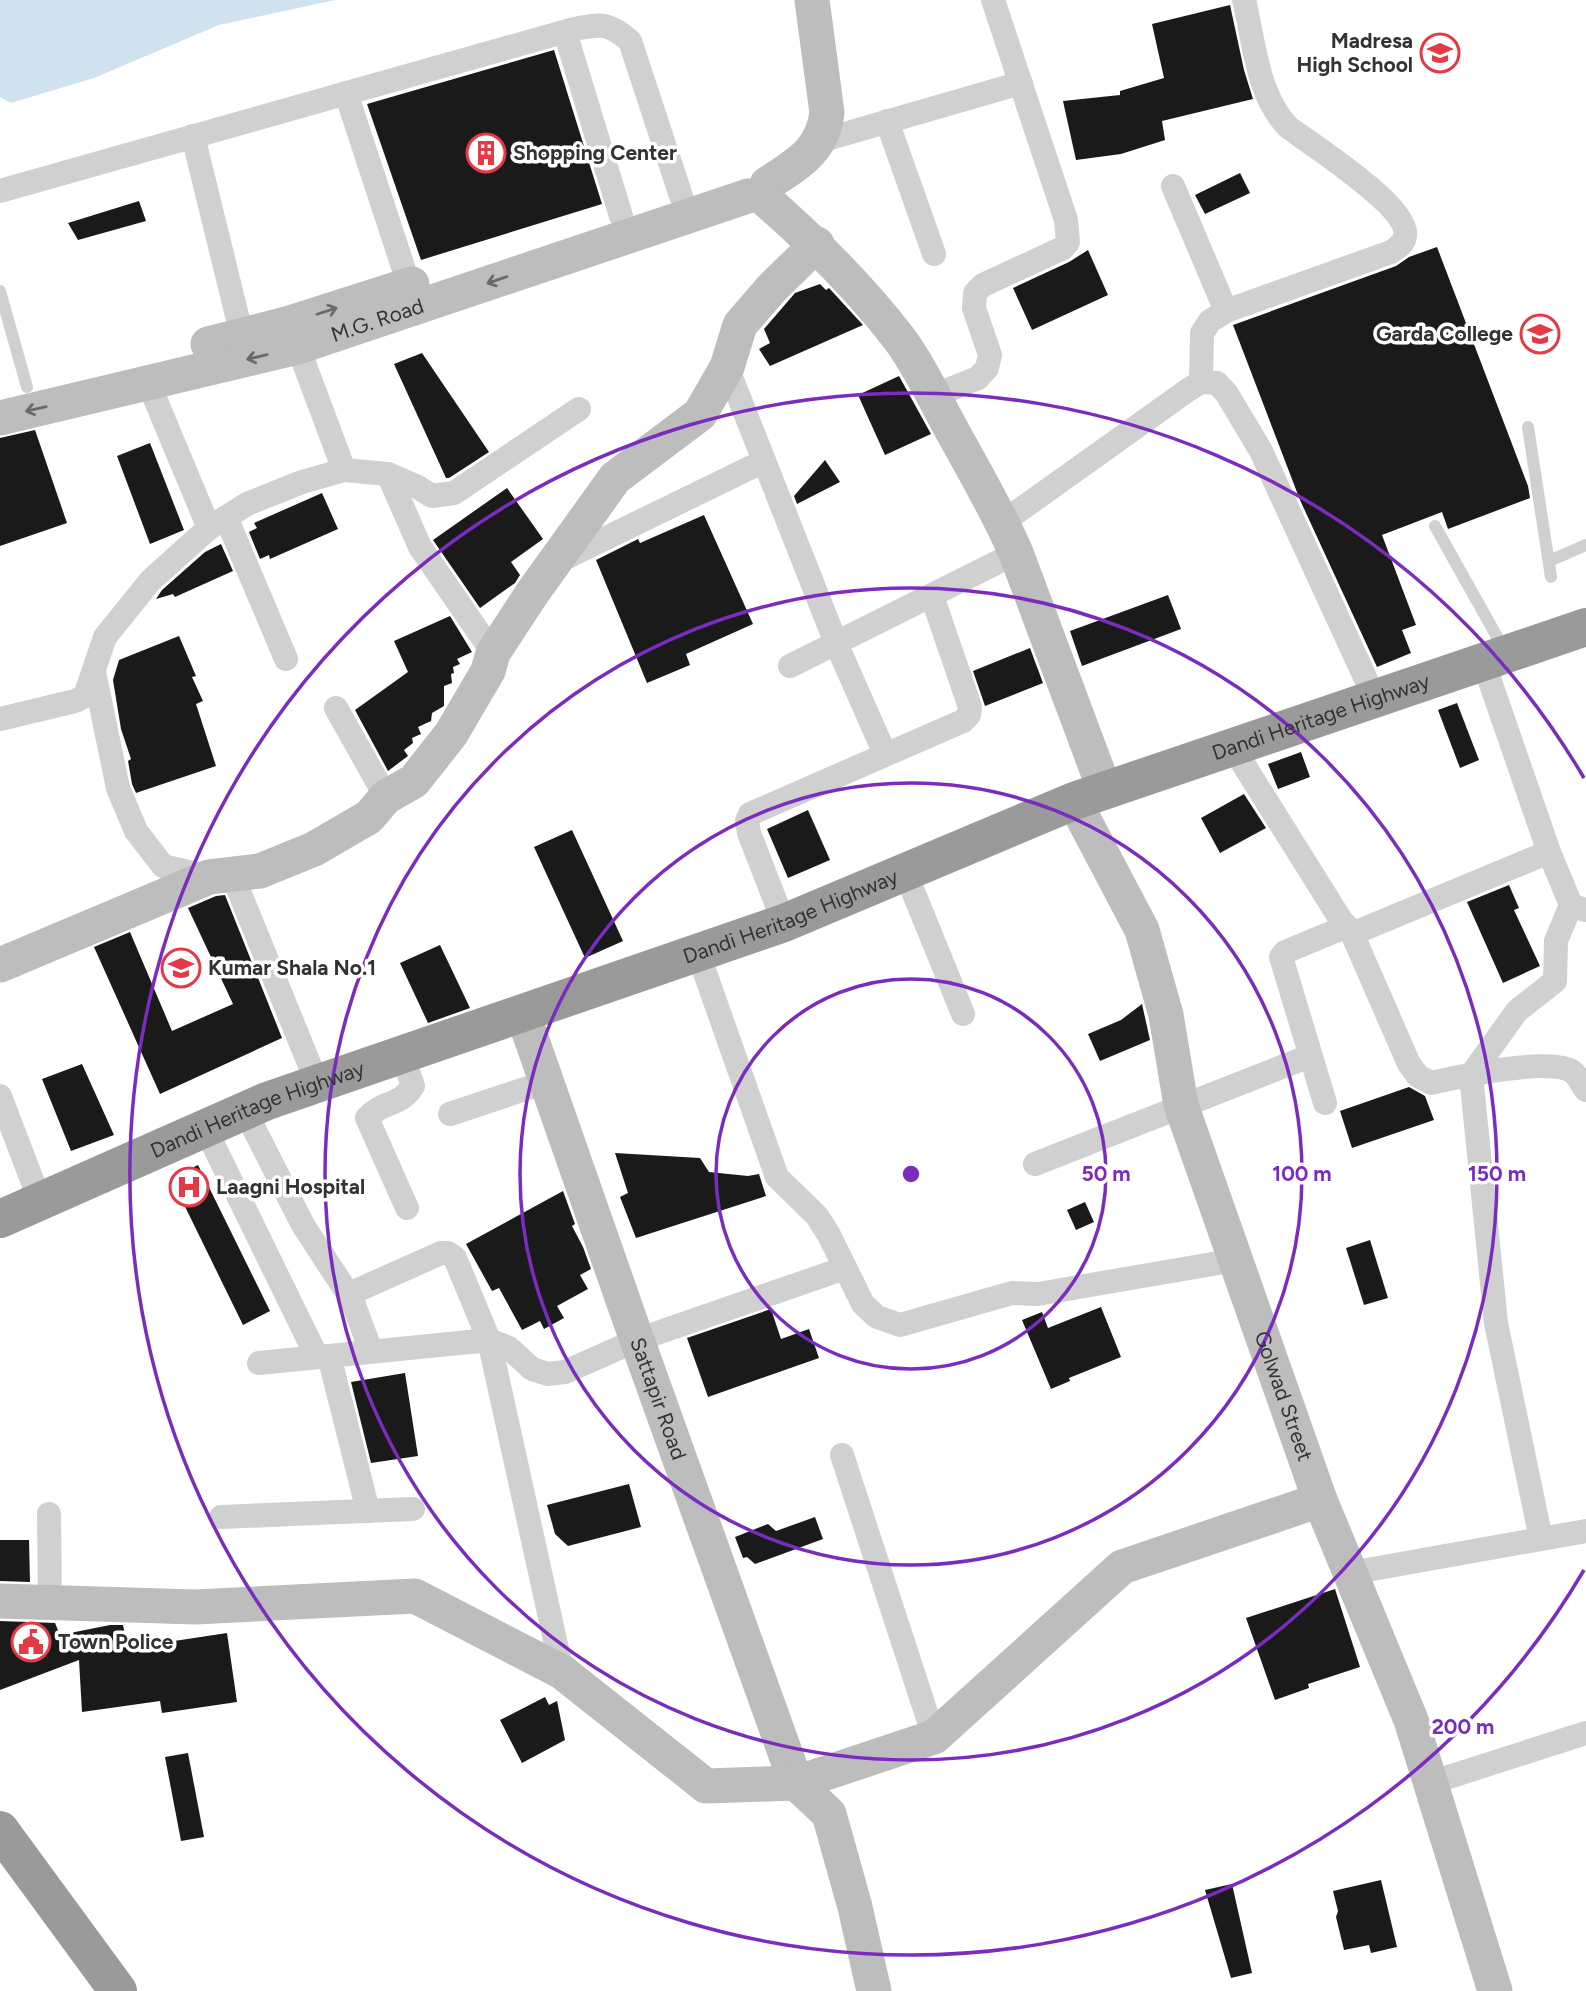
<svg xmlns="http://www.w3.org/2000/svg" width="1586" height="1991" viewBox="0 0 1586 1991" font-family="Figtree,sans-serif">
<rect width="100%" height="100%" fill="#fff"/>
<!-- water -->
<path fill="#cfe2ee" d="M 0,0 L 335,0 L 219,25 L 94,78 L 11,103 L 0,97 Z"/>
<!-- building -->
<g fill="#1a1a1a">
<path d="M 1230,5 L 1244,70 L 1253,99 L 1162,121 L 1165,140 L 1121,154 L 1076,160 L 1063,101 L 1120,95 L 1120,91 L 1164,78 L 1152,24 Z"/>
<path d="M 554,50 L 602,204 L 421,260 L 367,104 Z"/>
<path d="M 1240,173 L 1250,193 L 1205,214 L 1195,195 Z"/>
<path d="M 139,201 L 146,221 L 78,240 L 68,223 Z"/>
<path d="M 1437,247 L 1528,486 L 1530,498 L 1448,529 L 1442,512 L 1382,535 L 1416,625 L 1402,630 L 1411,653 L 1377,667 L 1300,500 L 1233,325 L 1396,266 L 1409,257 Z"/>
<path d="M 1088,250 L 1108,295 L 1032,330 L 1013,288 L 1069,262 Z"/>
<path d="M 820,284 L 826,290 L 829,288 L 863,325 L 770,366 L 759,349 L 770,343 L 764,329 L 795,293 Z"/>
<path d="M 422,353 L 489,452 L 449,478 L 446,478 L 394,364 Z"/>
<path d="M 899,376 L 931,434 L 885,455 L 858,395 Z"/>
<path d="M 35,430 L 67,523 L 0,546 L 0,438 Z"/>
<path d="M 150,443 L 184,530 L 150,544 L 117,456 Z"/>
<path d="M 825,460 L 840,482 L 797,504 L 794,496 Z"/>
<path d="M 507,488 L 543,539 L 511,562 L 520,575 L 515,583 L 480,608 L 433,540 Z"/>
<path d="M 322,493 L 338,529 L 270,559 L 269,555 L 260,559 L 249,532 L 257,528 L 254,523 Z"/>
<path d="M 704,515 L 753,624 L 686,654 L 690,665 L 647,683 L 596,560 L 638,539 L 640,543 Z"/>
<path d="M 221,544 L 233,571 L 175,597 L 173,594 L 156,599 L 162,590 L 205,552 Z"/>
<path d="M 1168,595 L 1181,629 L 1082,666 L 1070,631 Z"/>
<path d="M 450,616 L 472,652 L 457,659 L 460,664 L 453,667 L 454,673 L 451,674 L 452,683 L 444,686 L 444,706 L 432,713 L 431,721 L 418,727 L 421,734 L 412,738 L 413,743 L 404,750 L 408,756 L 388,771 L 355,710 L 408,672 L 394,641 Z"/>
<path d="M 179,636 L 196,676 L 192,677 L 203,701 L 196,704 L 216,766 L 136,793 L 132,784 L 128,761 L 131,759 L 121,729 L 113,680 L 119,660 Z"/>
<path d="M 1030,648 L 1043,683 L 985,706 L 973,671 Z"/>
<path d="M 1457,703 L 1479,760 L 1460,768 L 1438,710 Z"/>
<path d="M 1301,752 L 1310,777 L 1278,789 L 1268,764 Z"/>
<path d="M 1244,794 L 1266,828 L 1220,853 L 1201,818 Z"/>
<path d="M 808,810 L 830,860 L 788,878 L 767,829 Z"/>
<path d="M 572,830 L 623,941 L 585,958 L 534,847 Z"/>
<path d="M 1509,885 L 1519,908 L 1514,910 L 1540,966 L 1503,983 L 1467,902 Z"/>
<path d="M 225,895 L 282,1038 L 160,1094 L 94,947 L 130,932 L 172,1031 L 233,1004 L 188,908 L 216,896 Z"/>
<path d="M 440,945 L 470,1008 L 428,1023 L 400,963 Z"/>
<path d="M 1142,1004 L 1150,1040 L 1100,1061 L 1088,1034 L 1121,1020 Z"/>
<path d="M 82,1064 L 114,1135 L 71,1151 L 42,1079 Z"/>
<path d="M 1409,1087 L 1425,1096 L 1434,1120 L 1352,1148 L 1340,1111 Z"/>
<path d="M 615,1153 L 700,1158 L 709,1172 L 748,1176 L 759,1174 L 766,1196 L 636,1238 L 620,1197 L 628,1193 Z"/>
<path d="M 198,1165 L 270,1311 L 243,1325 L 171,1178 Z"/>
<path d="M 563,1191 L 575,1224 L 572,1226 L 583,1247 L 591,1269 L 580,1275 L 588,1289 L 557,1306 L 564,1318 L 544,1329 L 540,1321 L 522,1330 L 499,1288 L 492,1291 L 466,1244 Z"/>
<path d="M 1085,1202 L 1094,1222 L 1076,1230 L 1067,1210 Z"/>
<path d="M 1370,1240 L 1388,1298 L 1364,1305 L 1346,1248 Z"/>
<path d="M 1101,1307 L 1121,1357 L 1069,1378 L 1070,1381 L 1051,1389 L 1022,1320 L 1042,1312 L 1048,1328 Z"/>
<path d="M 771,1309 L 781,1339 L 809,1329 L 819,1358 L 708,1397 L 687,1338 Z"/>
<path d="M 405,1373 L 418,1456 L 371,1463 L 351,1382 Z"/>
<path d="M 629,1484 L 641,1527 L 568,1546 L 555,1534 L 547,1505 Z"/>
<path d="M 815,1517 L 823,1539 L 755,1564 L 747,1557 L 743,1558 L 735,1537 L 768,1524 L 776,1531 Z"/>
<path d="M 0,1540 L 29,1540 L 30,1582 L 0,1581 Z"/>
<path d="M 1335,1589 L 1360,1667 L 1308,1684 L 1309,1688 L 1275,1700 L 1246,1618 Z"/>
<path d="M 0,1621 L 55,1623 L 60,1635 L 110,1625 L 123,1625 L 128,1648 L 227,1633 L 237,1702 L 162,1713 L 160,1701 L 82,1712 L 79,1660 L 0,1690 Z"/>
<path d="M 545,1697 L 549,1705 L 557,1701 L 565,1740 L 522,1763 L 500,1720 Z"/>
<path d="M 188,1753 L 204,1837 L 181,1841 L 165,1757 Z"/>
<path d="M 1381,1880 L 1397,1947 L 1371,1953 L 1369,1945 L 1344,1950 L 1336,1917 L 1338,1911 L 1333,1891 Z"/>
<path d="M 1232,1884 L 1252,1973 L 1231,1978 L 1205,1890 Z"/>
</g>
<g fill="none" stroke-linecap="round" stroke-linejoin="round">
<!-- lane -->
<g stroke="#d0d0d0" stroke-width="12">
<path d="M 0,291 L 27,387"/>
<path d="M 1528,427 L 1551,577"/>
<path d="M 1435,526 L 1505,651"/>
<path d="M 1549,561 L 1586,545"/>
</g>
<!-- street -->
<g stroke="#d0d0d0" stroke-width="24">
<path d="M 565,32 L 621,216"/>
<path d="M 346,93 L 409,285"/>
<path d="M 887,121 L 934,254"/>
<path d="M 193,136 L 242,336"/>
<path d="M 820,141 L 1021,83"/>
<path d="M 1173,186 L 1226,311"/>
<path d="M 0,191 L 574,29 C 601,24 608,22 630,41 L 681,196"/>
<path d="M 298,347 L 344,470"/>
<path d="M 727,367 L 836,643 L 885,754"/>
<path d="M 148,382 L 209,528"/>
<path d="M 1201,382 L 1202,333 L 1210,321 L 1226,311 L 1391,252 C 1397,248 1404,244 1405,236 C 1410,207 1312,145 1288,127 C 1257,95 1254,41 1244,0"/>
<path d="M 933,396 L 978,378 L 987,368 L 990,355 L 974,308 L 975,293 L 983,285 L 1063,248 L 1068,242 L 1066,220 L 993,0"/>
<path d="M 388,474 L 420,547 L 493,653"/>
<path d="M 226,517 L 286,659"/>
<path d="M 1003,522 L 1188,390 L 1201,382 L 1217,383 L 1227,394 L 1261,451 L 1375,699"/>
<path d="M 557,562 L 764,461"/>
<path d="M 1483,661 L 1549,852 L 1571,905 L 1585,910"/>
<path d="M 790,666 L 1016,553"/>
<path d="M 94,672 L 118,788 L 136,831 L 163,866 L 209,877"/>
<path d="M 336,708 L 386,797"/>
<path d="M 0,719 L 75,701 L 85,696 L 105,637 L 151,580 L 209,528 L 247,504 L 302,482 L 344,470 L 388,474 L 416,486 L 432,496 L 454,493 L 579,409"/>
<path d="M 1232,746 L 1341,920 L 1351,931 L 1359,931 L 1549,852"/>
<path d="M 232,874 L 317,1083"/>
<path d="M 906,874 L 963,1014"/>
<path d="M 784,923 L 749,833 L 747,821 L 750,814 L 963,721 L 969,715 L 970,707 L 932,596"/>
<path d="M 1351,931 L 1409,1064 L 1418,1076 L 1431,1083 C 1458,1077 1552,1056 1573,1072 C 1578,1076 1582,1085 1586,1090"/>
<path d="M 698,953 L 777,1177 L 817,1216 L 829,1235 L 863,1304 L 877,1317 L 900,1325 L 1012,1293 L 1038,1294 L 1236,1260"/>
<path d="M 402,1054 L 413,1086 C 400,1107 381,1101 367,1118 L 407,1208"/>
<path d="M 0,1096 L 40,1201"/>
<path d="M 1325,1103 L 1281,957 L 1285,952 L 1345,927"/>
<path d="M 245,1111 L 303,1225 L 352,1300 L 371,1351"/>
<path d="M 450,1114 L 546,1082"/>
<path d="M 205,1128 L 317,1357"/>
<path d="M 1035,1164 L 1310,1056"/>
<path d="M 349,1294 L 441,1253 L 448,1253 L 455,1258 L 489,1340 L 562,1672"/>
<path d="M 329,1356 L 368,1511"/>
<path d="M 259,1363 L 489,1340 L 509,1348 L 532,1369 L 548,1374 L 565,1372 L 637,1340 L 845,1268"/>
<path d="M 842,1455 L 934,1737"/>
<path d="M 49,1514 L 50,1603"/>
<path d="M 221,1517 L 413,1509"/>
<path d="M 1541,1539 L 1496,1323 L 1471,1075 L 1517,1011 L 1555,981 L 1556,941 L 1571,905"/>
<path d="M 1350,1573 L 1586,1531"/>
<path d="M 1430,1783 L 1586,1733"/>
</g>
<!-- secondary -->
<g stroke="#bdbdbd" stroke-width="35">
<path d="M 767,184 C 797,164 822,152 827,113 L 812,0"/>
<path d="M 760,195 C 811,239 857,284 898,337 C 918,363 933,396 949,425 C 972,467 997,509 1016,553 L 1105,791"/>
<path d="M 208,344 L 290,323 L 412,284"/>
<path id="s1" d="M 0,418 L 298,347 L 748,196"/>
<path id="s2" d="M 1074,801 L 1142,930 L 1166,1015 L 1181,1105 L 1320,1500 L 1411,1720 L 1495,1991"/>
<path d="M 0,965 L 209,877 L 260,871 L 314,849 L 369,817 L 386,797 L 414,781 L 451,734 L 488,671 L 493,653 L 533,592 L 615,478 L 700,414 L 727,367 L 740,325 L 772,288 L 817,244"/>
<path id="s3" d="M 522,1012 L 637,1340 L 796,1783 L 829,1814 L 855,1907 L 874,1991"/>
<path d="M 0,1601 L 195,1607 L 415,1596 L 562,1672 L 706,1786 L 796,1783 L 934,1737 L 1122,1567 L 1320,1500"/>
</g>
<!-- highway -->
<g stroke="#9a9a9a" stroke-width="38">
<path id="s4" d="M 0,1219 L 267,1101 L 784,923 L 1074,801 L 1586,627"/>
<path d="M 0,1830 L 118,1991"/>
</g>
</g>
<!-- one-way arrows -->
<defs><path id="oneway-shaft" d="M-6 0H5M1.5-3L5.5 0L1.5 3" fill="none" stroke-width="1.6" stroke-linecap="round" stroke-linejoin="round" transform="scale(1.75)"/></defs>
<g stroke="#6a6a6a">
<use href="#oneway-shaft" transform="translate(497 280) rotate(161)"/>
<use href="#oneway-shaft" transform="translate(327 311) rotate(-18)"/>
<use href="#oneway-shaft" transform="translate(257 357) rotate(167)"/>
<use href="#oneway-shaft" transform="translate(36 409) rotate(167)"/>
</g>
<!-- distance rings -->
<g fill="none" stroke="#7b2cbf" stroke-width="3.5">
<circle cx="911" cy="1174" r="195"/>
<circle cx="911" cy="1174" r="391"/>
<circle cx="911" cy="1174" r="586"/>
<path d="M1584 1570A781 781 0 1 1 1584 778"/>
</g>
<!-- icons -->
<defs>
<symbol id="school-ring" viewBox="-11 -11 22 22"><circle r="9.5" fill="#fff" stroke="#e63946" stroke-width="1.5"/><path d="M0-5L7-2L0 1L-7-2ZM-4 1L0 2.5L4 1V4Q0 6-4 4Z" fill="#e63946"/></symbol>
<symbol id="building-ring" viewBox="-11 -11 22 22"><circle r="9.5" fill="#fff" stroke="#e63946" stroke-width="1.5"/><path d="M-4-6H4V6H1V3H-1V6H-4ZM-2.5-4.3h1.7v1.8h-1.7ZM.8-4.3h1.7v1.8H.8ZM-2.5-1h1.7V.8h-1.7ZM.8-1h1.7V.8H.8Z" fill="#e63946"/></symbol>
<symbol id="university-ring" viewBox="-11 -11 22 22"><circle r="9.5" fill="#fff" stroke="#e63946" stroke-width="1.5"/><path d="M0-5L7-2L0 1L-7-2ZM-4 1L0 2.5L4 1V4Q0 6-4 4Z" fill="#e63946"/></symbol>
<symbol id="hospital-ring" viewBox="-11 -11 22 22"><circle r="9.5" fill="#fff" stroke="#e63946" stroke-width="1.5"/><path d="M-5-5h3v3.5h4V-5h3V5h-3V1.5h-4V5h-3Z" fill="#e63946"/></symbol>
<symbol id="civic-ring" viewBox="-11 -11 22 22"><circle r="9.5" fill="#fff" stroke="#e63946" stroke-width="1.5"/><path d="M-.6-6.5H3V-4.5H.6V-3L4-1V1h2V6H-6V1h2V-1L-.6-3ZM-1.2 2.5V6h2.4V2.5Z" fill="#e63946"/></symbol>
</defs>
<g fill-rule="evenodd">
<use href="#school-ring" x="1418" y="31" width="44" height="44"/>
<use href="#building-ring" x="464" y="131" width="44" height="44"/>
<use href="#university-ring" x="1518" y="312" width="44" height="44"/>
<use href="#school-ring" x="159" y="946" width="44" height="44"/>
<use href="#hospital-ring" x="167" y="1165" width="44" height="44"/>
<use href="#civic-ring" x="9" y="1620" width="44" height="44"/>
</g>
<g text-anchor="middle" stroke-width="7" stroke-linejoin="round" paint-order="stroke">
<!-- poi labels -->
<g font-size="21" font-weight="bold" fill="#333" stroke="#fff" text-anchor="start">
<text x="1413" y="48" text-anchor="end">Madresa<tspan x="1413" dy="24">High School</tspan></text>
<text x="513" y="160">Shopping Center</text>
<text x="1513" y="341" text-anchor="end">Garda College</text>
<text x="208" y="975">Kumar Shala No.1</text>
<text x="216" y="1194">Laagni Hospital</text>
<text x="58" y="1649">Town Police</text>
</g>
<!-- street labels -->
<g font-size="21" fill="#333" stroke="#fff">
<text dy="7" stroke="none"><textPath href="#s1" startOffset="390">M.G. Road</textPath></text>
<text dy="7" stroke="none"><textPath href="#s4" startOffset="1414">Dandi Heritage Highway</textPath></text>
<text dy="7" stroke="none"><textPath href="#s4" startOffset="847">Dandi Heritage Highway</textPath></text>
<text dy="7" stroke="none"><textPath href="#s4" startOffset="280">Dandi Heritage Highway</textPath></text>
<text dy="7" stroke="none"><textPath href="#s2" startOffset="634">Golwad Street</textPath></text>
<text dy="7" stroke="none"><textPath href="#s3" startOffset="410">Sattapir Road</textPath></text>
</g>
</g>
<circle cx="911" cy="1174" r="10" fill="#7b2cbf" stroke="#fff" stroke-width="3.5"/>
<g font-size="21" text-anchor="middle" font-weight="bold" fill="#7b2cbf" stroke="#fff" stroke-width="7" stroke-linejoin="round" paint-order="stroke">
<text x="1106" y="1181">50 m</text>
<text x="1302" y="1181">100 m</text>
<text x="1497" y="1181">150 m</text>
<text x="1463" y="1734">200 m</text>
</g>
</svg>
